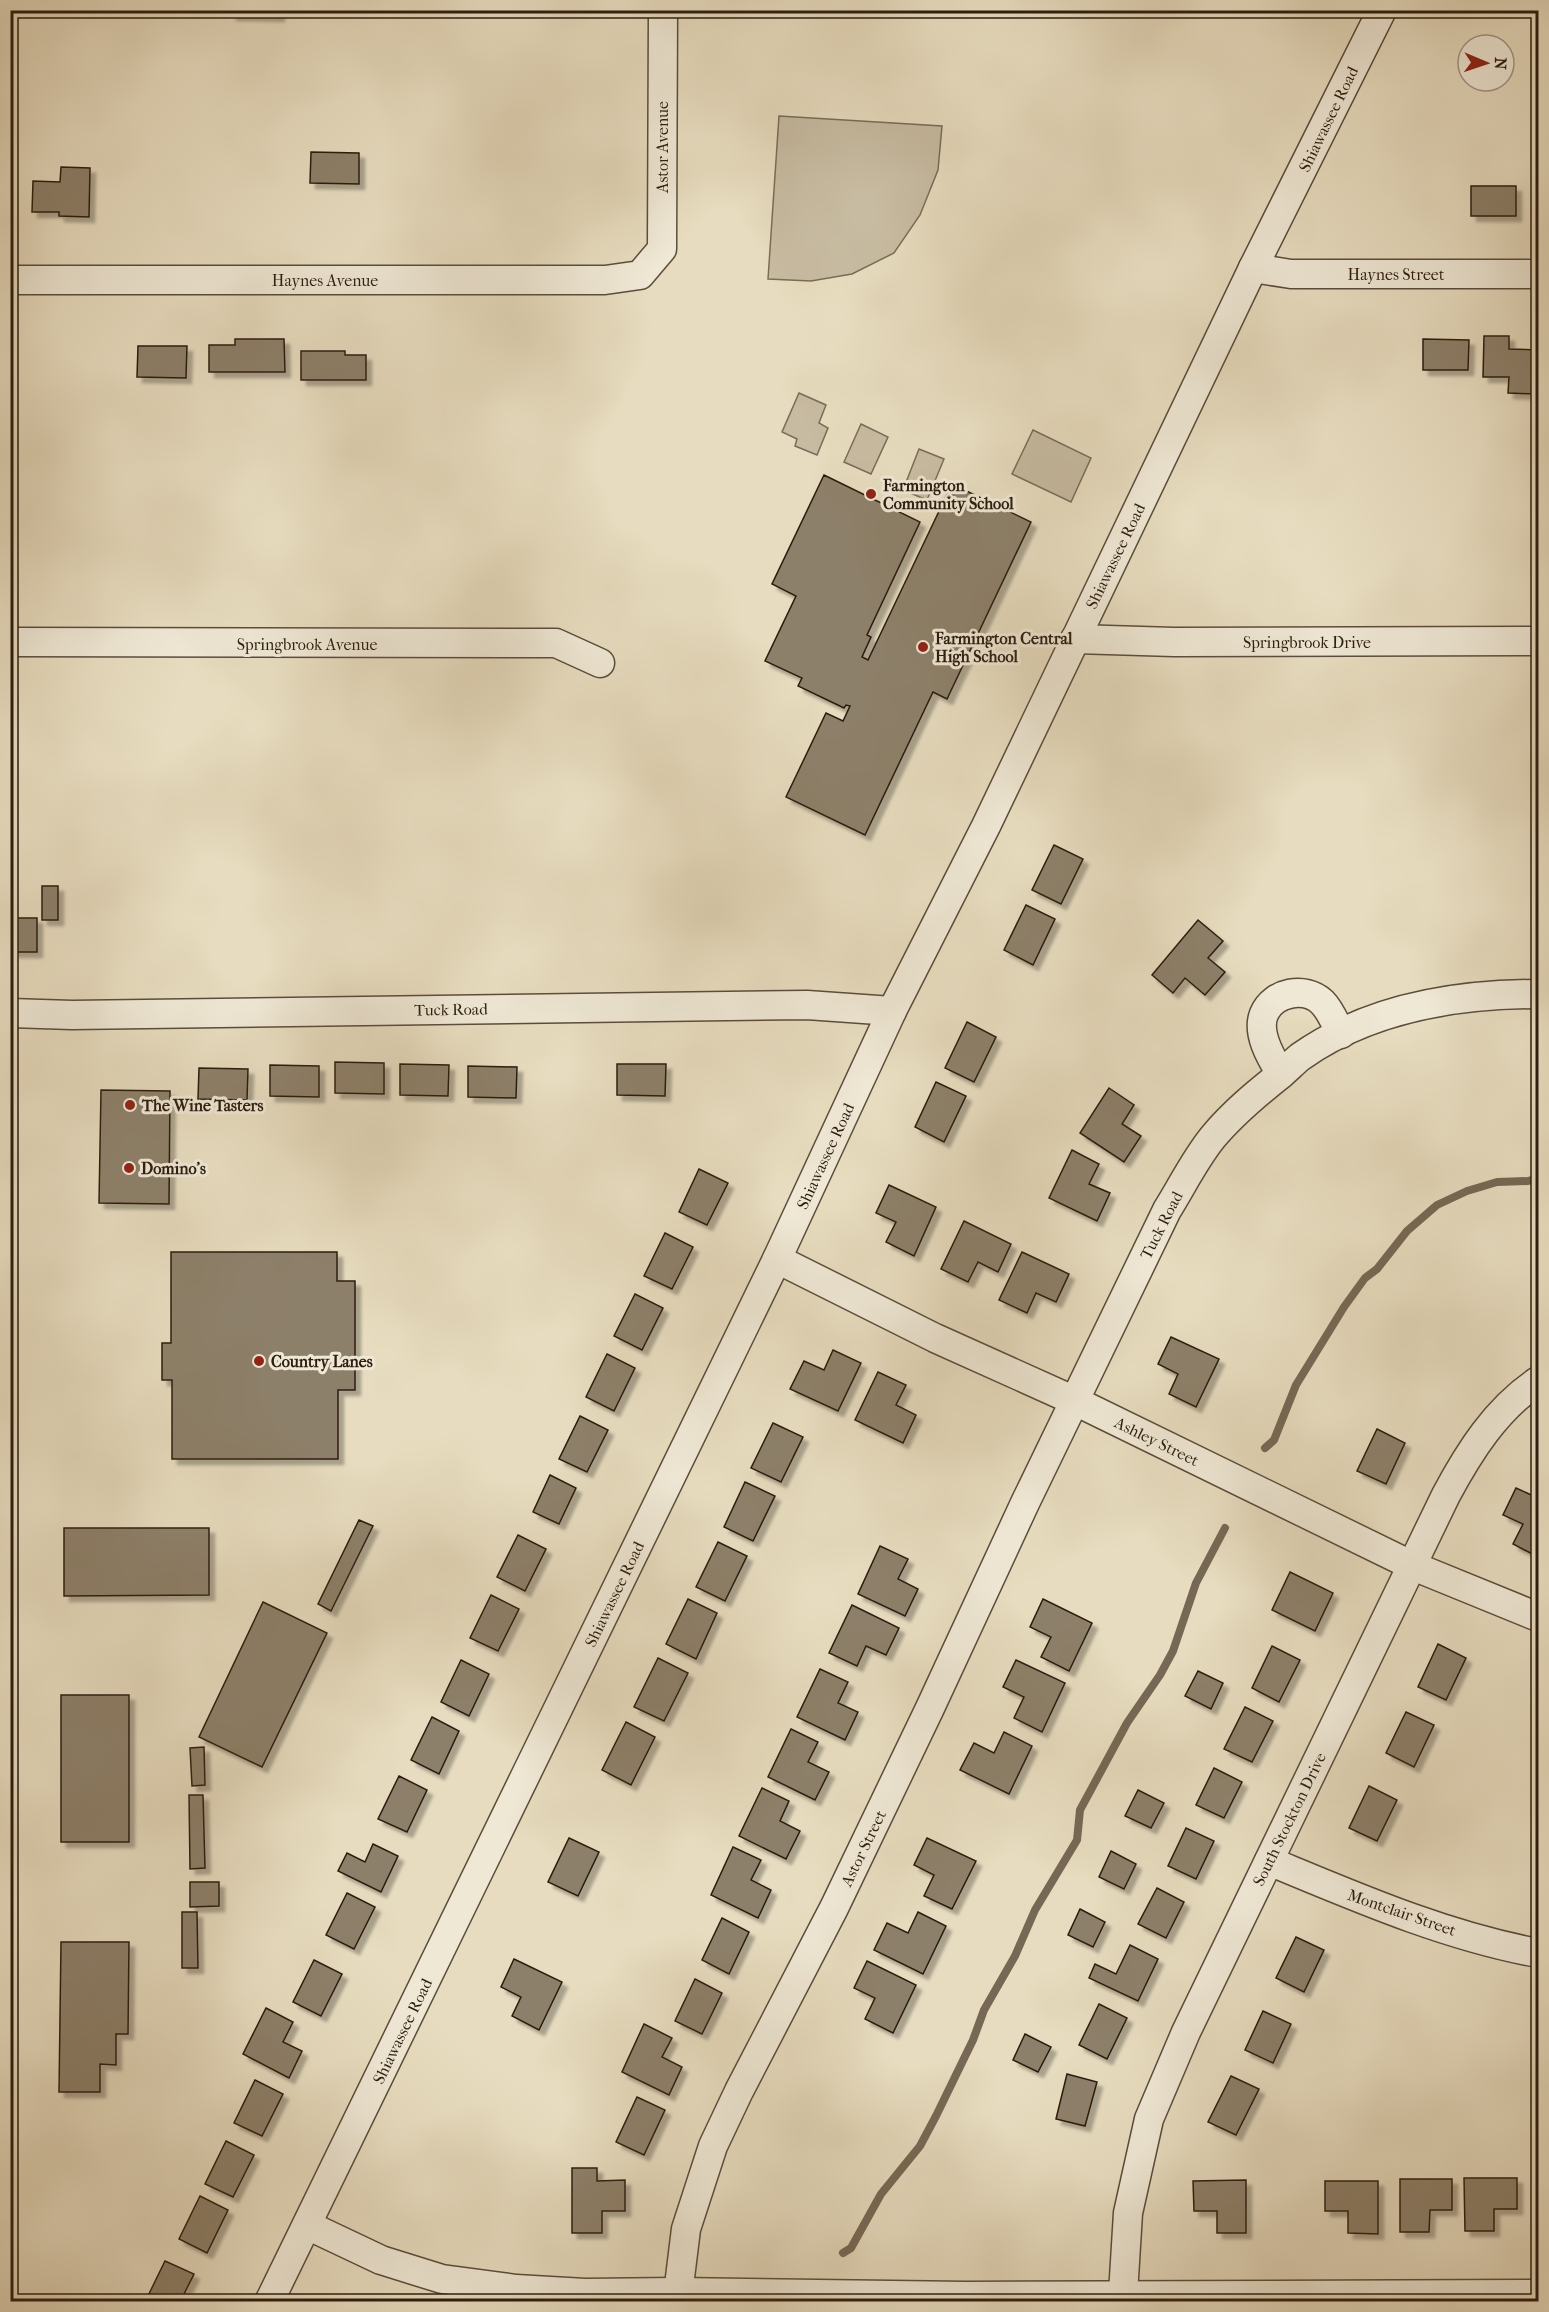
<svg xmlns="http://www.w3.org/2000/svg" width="1549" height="2312" viewBox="0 0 1549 2312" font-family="'IM FELL French Canon',serif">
<defs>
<filter id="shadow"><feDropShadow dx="5.5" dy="5.5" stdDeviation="1.5" flood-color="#0004"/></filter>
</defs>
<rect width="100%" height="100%" fill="#e7dcbf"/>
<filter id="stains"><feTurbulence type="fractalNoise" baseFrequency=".00333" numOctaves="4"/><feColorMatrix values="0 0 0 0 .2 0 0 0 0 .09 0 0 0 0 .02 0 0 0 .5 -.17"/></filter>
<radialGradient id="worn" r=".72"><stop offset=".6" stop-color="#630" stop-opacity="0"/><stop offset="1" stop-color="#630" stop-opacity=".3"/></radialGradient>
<!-- green -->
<g fill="#c7bba1" stroke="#7a6c58" stroke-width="1.5">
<path d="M 779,116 L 942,126 L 938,170 L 920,215 L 894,253 L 852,274 L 811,281 L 768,279 Z"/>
<path d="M 799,393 L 826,405 L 819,423 L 828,428 L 817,455 L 795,446 L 797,439 L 782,432 Z"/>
<path d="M 861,424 L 888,437 L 871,474 L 844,462 Z"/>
<path d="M 1033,430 L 1091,458 L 1071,502 L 1012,474 Z"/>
<path d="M 919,449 L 944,459 L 927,500 L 903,490 Z"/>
</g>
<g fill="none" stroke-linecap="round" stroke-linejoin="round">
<!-- stream -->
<g stroke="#766855" stroke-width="8">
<path d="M 1265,1448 L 1274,1440 L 1296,1385 L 1344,1307 L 1365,1278 L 1377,1269 L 1407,1231 L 1437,1205 L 1467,1191 L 1497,1182 L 1528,1181 L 1538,1178"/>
<path d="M 843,2253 L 851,2248 L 881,2194 L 920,2146 L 936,2116 L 973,2040 L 984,2010 L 1015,1956 L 1035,1910 L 1077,1840 L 1080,1810 L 1127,1723 L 1160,1675 L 1173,1651 L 1196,1583 L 1225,1528"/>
</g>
</g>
<!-- building -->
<g fill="#8d806b" stroke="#2c1c0f" stroke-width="1.5" filter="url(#shadow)">
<path d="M 231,10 L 279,10 L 279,16 L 231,15 Z"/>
<path d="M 311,152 L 359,153 L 359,184 L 310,183 Z"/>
<rect x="1533" y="164" width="5" height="51"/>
<path d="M 61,167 L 90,168 L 89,217 L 59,216 L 59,212 L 32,212 L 33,181 L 60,182 Z"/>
<rect x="1471" y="186" width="45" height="30"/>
<path d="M 1484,336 L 1509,336 L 1509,349 L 1538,350 L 1538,394 L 1508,393 L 1509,377 L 1483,377 Z"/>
<path d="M 235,339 L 284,339 L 285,372 L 209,372 L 209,345 L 235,345 Z"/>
<path d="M 1423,339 L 1469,340 L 1468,370 L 1423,370 Z"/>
<path d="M 138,346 L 187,346 L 186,378 L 137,377 Z"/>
<path d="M 301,351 L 345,351 L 345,355 L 366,355 L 366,380 L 301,380 Z"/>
<path d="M 824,475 L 920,522 L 867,635 L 871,637 L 862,657 L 868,660 L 952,484 L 1031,522 L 947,699 L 933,692 L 865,835 L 786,797 L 826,713 L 843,721 L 850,706 L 846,705 L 844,708 L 798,686 L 802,678 L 765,661 L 796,596 L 772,584 Z"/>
<path d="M 1054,845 L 1083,859 L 1061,904 L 1032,890 Z"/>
<rect x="42" y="886" width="16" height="34"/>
<path d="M 1026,905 L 1055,919 L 1033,965 L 1004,950 Z"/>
<rect x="10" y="918" width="27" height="34"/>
<path d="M 1198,920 L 1223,941 L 1208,958 L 1225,972 L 1205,995 L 1185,978 L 1173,993 L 1152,975 Z"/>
<path d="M 967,1022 L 996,1037 L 974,1082 L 945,1068 Z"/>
<path d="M 335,1062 L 384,1063 L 384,1094 L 335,1093 Z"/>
<path d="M 400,1064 L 449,1065 L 448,1096 L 400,1095 Z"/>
<path d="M 617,1064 L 666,1064 L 665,1096 L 617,1095 Z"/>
<path d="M 270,1065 L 319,1066 L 319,1097 L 270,1096 Z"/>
<path d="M 468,1066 L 517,1067 L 516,1098 L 468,1097 Z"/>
<path d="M 199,1068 L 248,1069 L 247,1100 L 198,1099 Z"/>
<path d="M 936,1082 L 966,1096 L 944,1142 L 915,1127 Z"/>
<path d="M 1109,1088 L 1134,1105 L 1122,1124 L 1141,1136 L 1124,1162 L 1080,1133 Z"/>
<path d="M 101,1090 L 170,1091 L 169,1204 L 99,1203 Z"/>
<path d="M 1072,1150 L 1099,1164 L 1089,1184 L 1110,1193 L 1097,1221 L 1049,1198 Z"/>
<path d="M 699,1169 L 728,1183 L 707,1225 L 679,1212 Z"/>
<path d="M 889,1185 L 936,1207 L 914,1256 L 886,1242 L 896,1222 L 876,1213 Z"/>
<path d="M 964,1221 L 1011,1244 L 998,1272 L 978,1262 L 968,1282 L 941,1269 Z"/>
<path d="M 665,1233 L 693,1247 L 672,1289 L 644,1276 Z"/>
<path d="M 171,1252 L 337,1252 L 337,1281 L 355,1281 L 355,1390 L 338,1390 L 338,1459 L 172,1459 L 172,1380 L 162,1380 L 162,1343 L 171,1343 Z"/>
<path d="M 1022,1252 L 1069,1274 L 1056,1302 L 1036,1293 L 1027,1313 L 999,1300 Z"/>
<path d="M 635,1294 L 663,1308 L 642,1350 L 614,1336 Z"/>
<path d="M 1171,1337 L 1219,1359 L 1196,1407 L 1169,1394 L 1178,1374 L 1158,1364 Z"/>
<path d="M 833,1350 L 861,1363 L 838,1411 L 790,1389 L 804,1361 L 824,1370 Z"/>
<path d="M 607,1354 L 635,1368 L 614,1411 L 586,1397 Z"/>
<path d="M 878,1372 L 906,1385 L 896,1405 L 916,1415 L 903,1443 L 855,1420 Z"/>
<path d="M 580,1416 L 608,1430 L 587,1472 L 559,1459 Z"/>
<path d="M 773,1423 L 803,1437 L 781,1482 L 751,1468 Z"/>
<path d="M 1377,1429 L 1405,1443 L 1386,1484 L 1357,1471 Z"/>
<path d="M 550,1475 L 576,1488 L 559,1524 L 533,1512 Z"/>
<path d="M 745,1482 L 775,1496 L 753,1541 L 724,1527 Z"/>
<path d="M 1516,1488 L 1538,1498 L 1538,1557 L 1513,1544 L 1523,1524 L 1503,1515 Z"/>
<path d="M 359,1520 L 373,1526 L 331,1611 L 318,1604 Z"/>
<path d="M 64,1528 L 209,1528 L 209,1595 L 64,1596 Z"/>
<path d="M 518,1535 L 546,1549 L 525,1591 L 497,1577 Z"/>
<path d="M 718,1542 L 747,1556 L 725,1601 L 696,1587 Z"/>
<path d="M 880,1546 L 908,1559 L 898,1579 L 918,1589 L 905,1616 L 858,1594 Z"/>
<path d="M 1290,1572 L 1333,1593 L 1315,1631 L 1272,1610 Z"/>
<path d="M 491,1595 L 519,1609 L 498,1651 L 470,1638 Z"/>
<path d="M 688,1599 L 717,1613 L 696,1659 L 666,1644 Z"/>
<path d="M 1043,1599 L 1092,1623 L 1069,1671 L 1041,1657 L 1051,1637 L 1030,1627 Z"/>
<path d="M 263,1602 L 327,1633 L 262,1767 L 199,1737 Z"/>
<path d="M 852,1605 L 899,1628 L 886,1655 L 866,1646 L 857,1666 L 829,1653 Z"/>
<path d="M 1438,1644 L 1466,1658 L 1446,1700 L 1418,1687 Z"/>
<path d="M 1272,1646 L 1300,1660 L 1279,1702 L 1252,1688 Z"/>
<path d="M 658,1658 L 688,1673 L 664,1721 L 634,1707 Z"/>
<path d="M 461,1660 L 489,1674 L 469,1716 L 441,1702 Z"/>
<path d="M 1016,1660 L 1065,1683 L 1042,1732 L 1014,1718 L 1024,1697 L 1003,1687 Z"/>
<path d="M 820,1669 L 848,1682 L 838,1703 L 858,1712 L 845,1740 L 797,1717 Z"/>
<path d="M 1198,1671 L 1223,1683 L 1211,1709 L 1185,1696 Z"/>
<rect x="61" y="1695" width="68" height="147"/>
<path d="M 1245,1707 L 1273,1721 L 1252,1762 L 1224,1749 Z"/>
<path d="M 1406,1712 L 1434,1725 L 1414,1767 L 1386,1753 Z"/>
<path d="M 432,1717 L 459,1731 L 439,1774 L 411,1760 Z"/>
<path d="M 626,1722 L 655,1737 L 631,1785 L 602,1770 Z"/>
<path d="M 791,1729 L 818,1742 L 808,1762 L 829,1772 L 815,1800 L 768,1777 Z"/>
<path d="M 1004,1732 L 1032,1746 L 1009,1794 L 960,1770 L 974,1743 L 994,1753 Z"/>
<path d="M 204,1747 L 205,1785 L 192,1786 L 190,1748 Z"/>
<path d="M 1214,1768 L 1242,1782 L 1224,1818 L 1196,1805 Z"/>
<path d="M 399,1776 L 427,1790 L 407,1832 L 378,1819 Z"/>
<path d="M 1369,1786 L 1397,1800 L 1377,1841 L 1349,1828 Z"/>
<path d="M 762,1788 L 789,1801 L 780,1821 L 800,1831 L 786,1859 L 739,1836 Z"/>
<path d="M 1138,1790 L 1164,1803 L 1151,1828 L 1125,1816 Z"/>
<path d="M 189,1795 L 203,1795 L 205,1868 L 190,1869 Z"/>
<path d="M 1186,1828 L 1214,1841 L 1196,1879 L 1168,1866 Z"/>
<path d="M 569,1838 L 599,1852 L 578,1896 L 548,1882 Z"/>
<path d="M 927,1838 L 976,1861 L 952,1909 L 924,1896 L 934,1875 L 914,1865 Z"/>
<path d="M 373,1844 L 398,1856 L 381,1892 L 338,1871 L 347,1853 L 365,1862 Z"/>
<path d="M 733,1847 L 761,1860 L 751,1880 L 771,1890 L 758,1918 L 711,1895 Z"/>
<path d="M 1111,1851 L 1136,1864 L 1124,1889 L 1099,1877 Z"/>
<path d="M 190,1882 L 219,1882 L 219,1906 L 190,1907 Z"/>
<path d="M 1157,1888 L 1184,1902 L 1166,1938 L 1138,1924 Z"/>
<path d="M 347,1893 L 375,1907 L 354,1949 L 326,1935 Z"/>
<path d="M 1080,1909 L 1105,1922 L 1093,1947 L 1068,1935 Z"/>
<path d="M 182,1912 L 197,1912 L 198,1968 L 182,1968 Z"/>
<path d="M 918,1912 L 946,1926 L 923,1974 L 874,1950 L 887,1923 L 908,1933 Z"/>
<path d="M 722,1918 L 749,1932 L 729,1974 L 702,1960 Z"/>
<path d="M 1296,1937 L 1324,1950 L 1304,1992 L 1276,1978 Z"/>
<path d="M 61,1942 L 129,1942 L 128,2034 L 116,2034 L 116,2065 L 100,2064 L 100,2092 L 59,2092 Z"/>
<path d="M 1130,1945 L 1158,1959 L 1138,2001 L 1089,1978 L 1095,1964 L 1116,1974 Z"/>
<path d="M 514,1959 L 562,1982 L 539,2030 L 512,2016 L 521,1997 L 501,1987 Z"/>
<path d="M 314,1960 L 342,1974 L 321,2016 L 293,2002 Z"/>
<path d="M 867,1961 L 916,1985 L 893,2033 L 865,2019 L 875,1998 L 854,1988 Z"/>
<path d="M 695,1979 L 722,1993 L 702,2034 L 675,2021 Z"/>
<path d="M 1099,2004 L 1127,2018 L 1107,2059 L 1079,2045 Z"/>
<path d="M 266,2008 L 293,2022 L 283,2042 L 302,2051 L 289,2078 L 243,2054 Z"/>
<path d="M 1263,2011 L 1291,2024 L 1273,2063 L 1245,2050 Z"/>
<path d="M 644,2024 L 672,2038 L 662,2057 L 682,2067 L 669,2095 L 622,2072 Z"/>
<path d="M 1025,2034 L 1051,2047 L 1038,2072 L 1013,2060 Z"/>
<path d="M 1067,2074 L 1097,2082 L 1085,2126 L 1056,2119 Z"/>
<path d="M 1231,2076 L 1259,2089 L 1236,2135 L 1208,2122 Z"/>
<path d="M 255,2080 L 283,2094 L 262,2136 L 234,2123 Z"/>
<path d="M 637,2097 L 665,2110 L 644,2155 L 616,2142 Z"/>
<path d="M 226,2141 L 254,2155 L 233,2197 L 205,2184 Z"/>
<path d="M 572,2168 L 597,2168 L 597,2181 L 625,2180 L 625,2211 L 602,2211 L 602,2233 L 572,2233 Z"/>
<rect x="1535" y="2176" width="3" height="30"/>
<path d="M 1464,2178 L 1517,2178 L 1517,2209 L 1494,2209 L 1494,2231 L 1465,2231 Z"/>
<path d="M 1400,2179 L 1452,2179 L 1452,2210 L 1430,2210 L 1429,2232 L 1400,2232 Z"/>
<path d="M 1246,2180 L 1246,2233 L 1217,2233 L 1217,2211 L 1194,2211 L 1193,2181 Z"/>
<path d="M 1325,2181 L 1378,2181 L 1378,2234 L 1348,2233 L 1348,2211 L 1325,2211 Z"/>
<path d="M 200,2196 L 228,2210 L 207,2253 L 179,2239 Z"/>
<path d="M 165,2261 L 194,2274 L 180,2302 L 145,2302 Z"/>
</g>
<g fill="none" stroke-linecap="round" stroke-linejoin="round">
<defs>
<g id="minor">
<path d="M 1253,268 L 1291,274 L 1538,274"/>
<path d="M 10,280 L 605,280 L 640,275 L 662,249 L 663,10"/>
<path d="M 1075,639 L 1174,642 L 1538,641"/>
<path d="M 10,642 L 556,643 L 600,663"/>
<path d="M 10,1013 L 72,1015 L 807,1005 L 892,1011"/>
<path d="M 1281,1074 C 1271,1058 1256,1033 1264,1014 C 1273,992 1305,986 1322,1002 C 1331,1011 1335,1023 1341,1034"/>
<path d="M 777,1259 L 935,1338 L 1075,1401 L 1413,1566 L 1538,1617"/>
<path d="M 1269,1861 C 1356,1897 1445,1936 1538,1953"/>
<path d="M 307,2225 L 381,2260 L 442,2279 L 516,2289 L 585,2293 L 678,2292 L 966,2296 L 1538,2294"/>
<path d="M 1123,2294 L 1128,2213 L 1149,2119 L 1186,2032 L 1446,1495 C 1469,1452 1496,1409 1538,1381"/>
<path d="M 269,2302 L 777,1259 L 892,1011 L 986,826 L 1253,268 L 1382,10"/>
<path d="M 677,2302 L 686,2229 L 713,2146 L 739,2091 L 834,1908 L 930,1708 L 1025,1503 L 1167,1210 C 1182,1186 1195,1159 1213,1137 C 1233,1113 1256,1094 1280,1075 C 1287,1069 1293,1063 1300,1057 C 1369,1008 1456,994 1538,994"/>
</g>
</defs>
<!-- minor casing -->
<use href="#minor" stroke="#5b4c3b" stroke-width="31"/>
<!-- minor -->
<use href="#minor" stroke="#efe8d5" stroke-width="28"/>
</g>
<!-- markers -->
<g fill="#8f2418" stroke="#efe8d5" stroke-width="2">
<circle cx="871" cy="494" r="6"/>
<circle cx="923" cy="647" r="6"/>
<circle cx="130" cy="1105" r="6"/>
<circle cx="129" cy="1168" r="6"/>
<circle cx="259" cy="1361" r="6"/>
</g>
<g text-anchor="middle" stroke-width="6" stroke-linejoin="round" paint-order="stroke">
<!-- street labels -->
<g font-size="16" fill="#2c1c0f" stroke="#efe8d5">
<text transform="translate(1328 119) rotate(-64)" y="6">Shiawassee Road</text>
<text transform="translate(662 147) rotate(-90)" y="6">Astor Avenue</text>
<text x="1396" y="280">Haynes Street</text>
<text x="325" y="286">Haynes Avenue</text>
<text transform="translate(1115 556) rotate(-64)" y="6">Shiawassee Road</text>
<text x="1307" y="648">Springbrook Drive</text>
<text x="307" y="650">Springbrook Avenue</text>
<text transform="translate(451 1009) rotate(-1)" y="6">Tuck Road</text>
<text transform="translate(825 1156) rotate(-65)" y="6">Shiawassee Road</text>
<text transform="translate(1161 1225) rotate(-63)" y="6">Tuck Road</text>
<text transform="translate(1157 1441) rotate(26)" y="6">Ashley Street</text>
<text transform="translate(614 1594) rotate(-64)" y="6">Shiawassee Road</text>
<text transform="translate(1289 1819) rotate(-64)" y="6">South Stockton Drive</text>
<text transform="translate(863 1848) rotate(-64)" y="6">Astor Street</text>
<text transform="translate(1402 1912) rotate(19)" y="6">Montclair Street</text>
<text transform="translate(402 2031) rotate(-64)" y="6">Shiawassee Road</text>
</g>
<!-- poi labels -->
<g font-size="16" font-weight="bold" fill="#2c1c0f" stroke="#efe8d5" text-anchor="start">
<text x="883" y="491">Farmington<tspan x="883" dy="18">Community School</tspan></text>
<text x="935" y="644">Farmington Central<tspan x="935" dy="18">High School</tspan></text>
<text x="142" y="1111">The Wine Tasters</text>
<text x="141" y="1174">Domino's</text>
<text x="271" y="1367">Country Lanes</text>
</g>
</g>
<!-- margin -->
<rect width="1549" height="2312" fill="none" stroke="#e7dcbf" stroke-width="36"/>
<rect x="12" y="12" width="1525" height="2288" fill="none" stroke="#2c1c0f" stroke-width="3"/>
<rect x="18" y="18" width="1513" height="2276" fill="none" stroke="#2c1c0f" stroke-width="1.5"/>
<!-- north arrow -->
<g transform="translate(1486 63) rotate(92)"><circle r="28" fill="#efe8d5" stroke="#a19686" stroke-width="1.5"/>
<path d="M0-4.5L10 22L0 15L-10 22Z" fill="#8f2418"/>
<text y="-9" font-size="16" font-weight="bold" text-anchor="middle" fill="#2c1c0f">N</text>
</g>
<rect width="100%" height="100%" filter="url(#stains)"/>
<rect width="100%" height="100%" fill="url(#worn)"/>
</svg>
